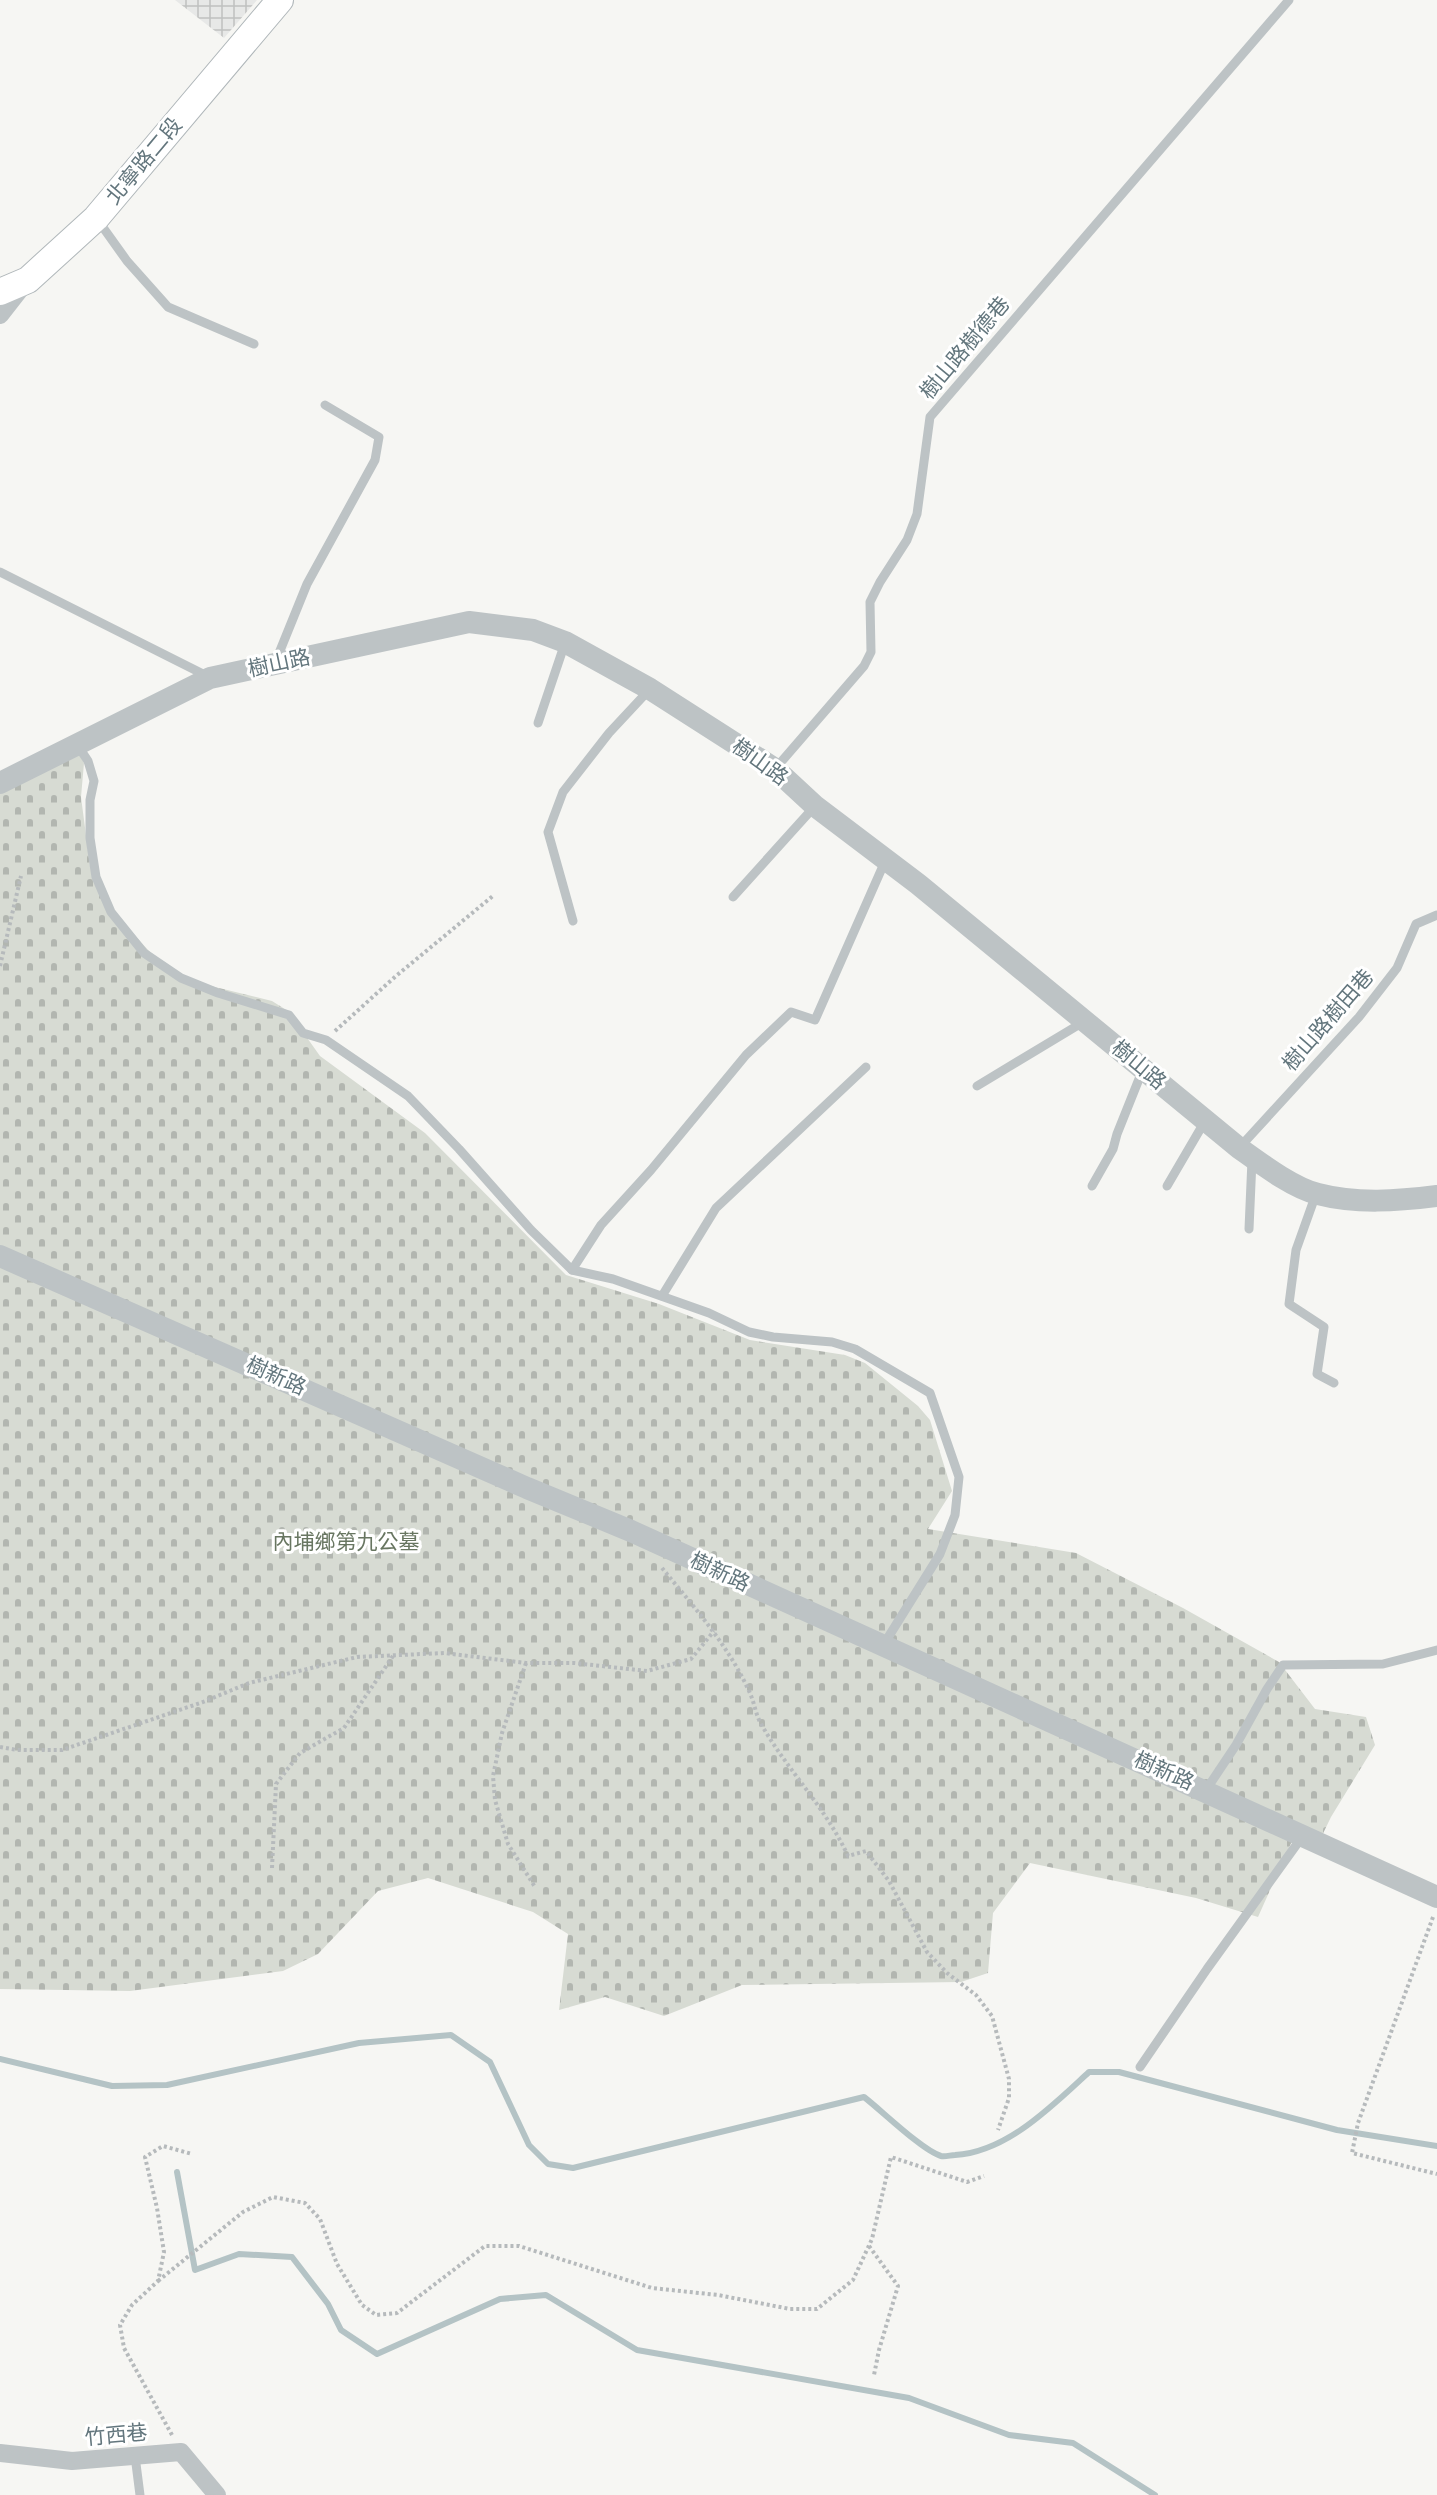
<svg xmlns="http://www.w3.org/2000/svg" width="1437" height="2495" viewBox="0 0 1437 2495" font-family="'Work Sans','Noto Sans TC',sans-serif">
<defs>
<pattern id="industrial-grid" width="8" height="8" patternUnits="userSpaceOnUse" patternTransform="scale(1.5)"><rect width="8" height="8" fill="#e7e8e7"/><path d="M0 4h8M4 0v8" fill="none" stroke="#bfc1c0"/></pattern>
<pattern id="cemetery-stones" width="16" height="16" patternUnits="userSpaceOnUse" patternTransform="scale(1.5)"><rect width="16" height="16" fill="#d7dbd3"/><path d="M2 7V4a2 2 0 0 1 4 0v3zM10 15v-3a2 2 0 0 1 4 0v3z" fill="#b2b6b0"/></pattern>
</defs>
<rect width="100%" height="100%" fill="#f6f6f3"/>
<!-- industrial -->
<path fill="url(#industrial-grid)" d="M 175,0 L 257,0 L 224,38 Z"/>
<!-- cemetery -->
<path fill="url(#cemetery-stones)" d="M 79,753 L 84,763 L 81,797 L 90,866 L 117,916 L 149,951 L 182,979 L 272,1001 L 288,1011 L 320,1056 L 425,1133 L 566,1275 L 659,1304 L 750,1340 L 845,1355 L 865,1363 L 918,1406 L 930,1420 L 952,1491 L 928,1529 L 1076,1553 L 1183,1608 L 1279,1662 L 1315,1709 L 1366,1717 L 1375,1745 L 1331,1817 L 1315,1850 L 1292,1841 L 1258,1917 L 1196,1898 L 1030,1863 L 993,1913 L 988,1973 L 961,1982 L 742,1985 L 664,2016 L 605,1997 L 559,2010 L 568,1934 L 533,1912 L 428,1878 L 378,1891 L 318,1954 L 283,1971 L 130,1991 L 0,1989 L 0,789 Z"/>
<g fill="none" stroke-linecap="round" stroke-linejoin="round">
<!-- stream -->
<g stroke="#b4c3c5" stroke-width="6">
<path d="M 0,2059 L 112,2086 L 167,2085 L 359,2043 L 451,2035 L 490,2062 L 529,2145 L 548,2164 L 573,2168 L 864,2097 C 881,2110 923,2151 941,2156 C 945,2157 951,2155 955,2155 C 1007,2152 1052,2106 1089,2072 L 1119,2072 L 1337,2130 L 1437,2146"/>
<path d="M 177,2172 L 195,2270 L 239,2254 L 292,2257 L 328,2304 L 341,2330 L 377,2354 L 500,2299 L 546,2295 L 637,2350 L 909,2398 L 1009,2435 L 1073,2443 L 1155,2495"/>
</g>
<defs>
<path id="secondary" d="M 0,292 L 28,280 L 96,218 L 280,0"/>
</defs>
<!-- secondary casing -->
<use href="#secondary" stroke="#b0b7ba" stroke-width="28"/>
<!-- path -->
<g stroke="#b6babc" stroke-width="4" stroke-dasharray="3 3" stroke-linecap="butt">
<path d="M 0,966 L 21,876"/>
<path d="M 335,1031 L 396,976 L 494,895"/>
<path d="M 662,1568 C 694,1607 728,1645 749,1691 C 754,1701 755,1712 760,1722 C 786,1769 825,1806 848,1856 L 866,1851 L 889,1881 L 927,1952 L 947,1973 L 976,1995 L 992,2016 L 1009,2079 L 1009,2098 L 998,2130"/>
<path d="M 526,1663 L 502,1733 L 493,1776 L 495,1800 L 508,1844 L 535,1887"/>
<path d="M 0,1747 L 17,1750 L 62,1750 L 203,1702 L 249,1683 L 357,1657 L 444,1653 L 526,1663 L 574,1663 L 647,1671 L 691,1659 L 714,1631"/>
<path d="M 272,1868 L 276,1784 L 300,1753 L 344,1728 L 393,1656"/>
<path d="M 1433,1917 L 1358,2123 L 1352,2153 L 1437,2174"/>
<path d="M 869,2246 L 898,2286 L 879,2350 L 874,2375"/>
<path d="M 158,2281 L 243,2212 L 273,2197 L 305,2203 L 320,2219 L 337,2264 L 362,2305 L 376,2315 L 397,2313 L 485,2246 L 519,2246 L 652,2288 L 718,2295 L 790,2309 L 817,2309 L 853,2280 L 872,2239 L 891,2157 L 967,2182 L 984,2176"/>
<path d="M 172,2435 L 124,2348 L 120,2325 L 132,2305 L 158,2281 L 164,2252 L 157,2208 L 145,2157 L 163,2146 L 192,2154"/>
</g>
<!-- service -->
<g stroke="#bdc3c5" stroke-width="9">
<path d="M 97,219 L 127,261 L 168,307 L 254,344"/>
<path d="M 0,572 L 207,676"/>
<path d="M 275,663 L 307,584 L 375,460 L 379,437 L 325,405"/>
<path d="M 538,723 L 565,643"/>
<path d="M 78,746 L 88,761 L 94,781 L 90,800 L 90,838 L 96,877 L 111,912 L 144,953 L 181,978 L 218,993 L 289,1015 L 303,1033 L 326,1040 L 408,1096 L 459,1149 L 531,1230 L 572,1270 L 613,1279 L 709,1313 L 749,1332 L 773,1337 L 832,1342 L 855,1349 L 930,1393 L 959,1477 L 955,1515 L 940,1554 L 884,1644"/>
<path d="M 775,769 L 864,666 L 871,652 L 870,602 L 880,582 L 907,540 L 917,514 L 930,417 L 1289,0"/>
<path d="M 733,897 L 815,806"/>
<path d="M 573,921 L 548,832 L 563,792 L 609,733 L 650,689"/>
<path d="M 977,1086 L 1085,1021"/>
<path d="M 1239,1148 L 1359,1017 L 1397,968 L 1416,924 L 1437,915"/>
<path d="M 1092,1186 L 1113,1149 L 1117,1134 L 1143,1069"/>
<path d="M 1167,1186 L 1205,1121"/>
<path d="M 1316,1194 L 1296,1250 L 1289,1304 L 1324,1327 L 1317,1374 L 1334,1383"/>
<path d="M 1249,1229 L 1252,1160"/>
<path d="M 572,1270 L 601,1225 L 651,1170 L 746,1055 L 791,1012 L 815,1020 L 886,859"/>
<path d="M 662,1296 L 716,1208 L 866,1067"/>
<path d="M 1206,1790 L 1236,1745 L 1267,1689 L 1283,1665 L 1383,1664 L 1437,1650"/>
<path d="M 1140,2067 L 1207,1969 L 1302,1837"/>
<path d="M 135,2456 L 140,2495"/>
</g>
<!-- minor -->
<g stroke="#bdc3c5" stroke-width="18">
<path d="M 0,315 L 25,283"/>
<path d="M 0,2453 L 72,2461 L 181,2452 L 217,2495"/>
</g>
<!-- tertiary -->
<g stroke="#bdc3c5" stroke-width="22">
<path d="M 0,783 L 210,678 L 469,622 L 533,630 L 565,642 L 650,689 L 775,769 L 815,806 L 918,884 L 1239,1148 C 1260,1163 1293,1188 1318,1194 C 1356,1204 1398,1201 1437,1196"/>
<path d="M 0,1256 L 527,1488 L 631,1531 L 1437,1897"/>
</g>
<!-- secondary -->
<use href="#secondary" stroke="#fff" stroke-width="26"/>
</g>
<g text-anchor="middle" stroke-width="6" stroke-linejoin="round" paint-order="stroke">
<!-- street labels -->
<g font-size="21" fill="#63767d" stroke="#fff">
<text transform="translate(144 161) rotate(-50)" y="7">北寧路二段</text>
<text transform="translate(965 348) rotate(-50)" y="7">樹山路樹德巷</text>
<text transform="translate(279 663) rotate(-12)" y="7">樹山路</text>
<text transform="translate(760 762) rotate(36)" y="7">樹山路</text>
<text transform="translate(1328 1020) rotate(-49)" y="7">樹山路樹田巷</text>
<text transform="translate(1139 1065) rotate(40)" y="7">樹山路</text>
<text transform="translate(276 1376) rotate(24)" y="7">樹新路</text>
<text transform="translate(720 1572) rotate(25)" y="7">樹新路</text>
<text transform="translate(1164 1771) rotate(24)" y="7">樹新路</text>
<text transform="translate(116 2435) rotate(-5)" y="7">竹西巷</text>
</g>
<!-- park labels -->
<g font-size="21" fill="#687661" stroke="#fff">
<text x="346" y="1549">內埔鄉第九公墓</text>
</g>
</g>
</svg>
